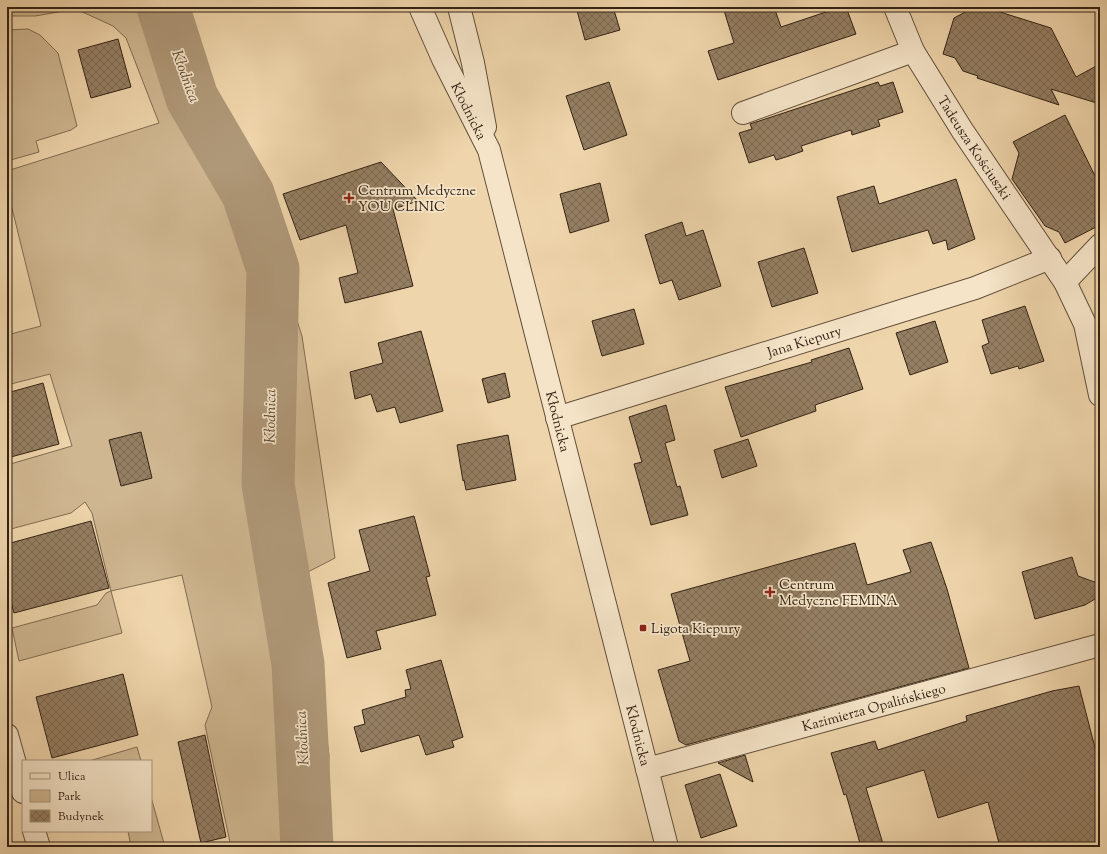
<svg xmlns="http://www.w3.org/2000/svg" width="1107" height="854" viewBox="0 0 1107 854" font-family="'Sorts Mill Goudy',serif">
<defs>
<pattern id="building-cross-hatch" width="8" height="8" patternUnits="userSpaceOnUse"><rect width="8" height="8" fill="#957f63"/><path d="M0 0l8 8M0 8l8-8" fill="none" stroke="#7a6850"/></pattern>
</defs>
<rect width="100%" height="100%" fill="#efd5ab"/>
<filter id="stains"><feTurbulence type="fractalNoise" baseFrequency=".005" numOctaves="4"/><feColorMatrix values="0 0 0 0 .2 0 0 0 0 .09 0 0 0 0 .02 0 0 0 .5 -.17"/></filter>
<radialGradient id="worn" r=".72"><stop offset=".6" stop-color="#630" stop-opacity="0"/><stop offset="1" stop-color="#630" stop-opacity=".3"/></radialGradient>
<!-- green -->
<g fill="#cfb791" stroke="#816c52">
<path d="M 7,7 L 185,7 L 213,107 L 258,199 L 302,336 L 335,558 L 304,574 L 329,755 L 327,847 L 231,847 L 205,725 L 212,707 L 182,575 L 111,591 L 122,633 L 19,661 L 12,628 L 97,605 L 106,593 L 111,591 L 92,513 L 85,502 L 71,513 L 7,530 L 7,465 L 72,446 L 50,374 L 7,385 L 7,335 L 41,326 L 7,188 L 7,171 L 159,123 L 126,38 L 113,26 L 76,9 L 35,16 L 7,16 Z"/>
<path d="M 28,29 L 40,35 L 58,53 L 77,126 L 71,130 L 36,141 L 39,152 L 7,161 L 7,30 Z"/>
<path d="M 137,747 L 141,761 L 89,761 Z"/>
<path d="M 151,797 L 165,847 L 131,847 L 128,831 L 151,831 Z"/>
</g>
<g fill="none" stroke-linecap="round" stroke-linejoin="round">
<!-- river -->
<path stroke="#af9878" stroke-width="53" d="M 163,7 L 192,98 L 248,194 L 273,269 L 268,484 L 298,664 L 307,847"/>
</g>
<!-- building -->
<g fill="url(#building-cross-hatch)" stroke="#332214">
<path d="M 576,7 L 613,7 L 620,30 L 585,40 Z"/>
<path d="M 723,7 L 774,7 L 781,27 L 841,7 L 846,7 L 856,34 L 718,80 L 708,51 L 734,43 Z"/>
<path d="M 975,7 L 984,7 L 1051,28 L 1076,77 L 1100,64 L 1100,104 L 1051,89 L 1059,105 L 977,78 L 978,76 L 963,71 L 955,58 L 943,54 L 954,18 Z"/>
<path d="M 118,39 L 131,87 L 91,98 L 78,50 Z"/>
<path d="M 609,82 L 627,135 L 584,150 L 566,96 Z"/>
<path d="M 878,82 L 880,86 L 893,82 L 903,112 L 878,120 L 880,126 L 852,135 L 851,130 L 801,146 L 803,151 L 789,156 L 776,160 L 774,155 L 749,163 L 739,133 L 752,129 L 750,124 Z"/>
<path d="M 1065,115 L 1100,186 L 1100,225 L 1065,243 L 1059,232 L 1045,226 L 1012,179 L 1019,153 L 1013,142 Z"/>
<path d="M 381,162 L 418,201 L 393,209 L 413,286 L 345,303 L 339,278 L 358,273 L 346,225 L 300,240 L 283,194 Z"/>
<path d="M 956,179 L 975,239 L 948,250 L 946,240 L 933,244 L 928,230 L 852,252 L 837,197 L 874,186 L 879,204 Z"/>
<path d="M 600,183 L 609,221 L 570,233 L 560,194 Z"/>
<path d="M 682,222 L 686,236 L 703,230 L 721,286 L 679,300 L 672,280 L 660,284 L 645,235 Z"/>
<path d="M 804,248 L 818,293 L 772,307 L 758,262 Z"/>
<path d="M 1025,306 L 1044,361 L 1019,369 L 1018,366 L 991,374 L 982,346 L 989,343 L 982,320 Z"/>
<path d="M 634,309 L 644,344 L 602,356 L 592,321 Z"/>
<path d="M 935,321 L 948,362 L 910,375 L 896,333 Z"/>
<path d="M 421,331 L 443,411 L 400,423 L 395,407 L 377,412 L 371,394 L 355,399 L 350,372 L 383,363 L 378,343 Z"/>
<path d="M 849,348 L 863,389 L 815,405 L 816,411 L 741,437 L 725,387 L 812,362 L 811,360 Z"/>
<path d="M 505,373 L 510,397 L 488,403 L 482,379 Z"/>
<path d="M 43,383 L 59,444 L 7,458 L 7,393 Z"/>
<path d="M 666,405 L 675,440 L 665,443 L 677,487 L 680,486 L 688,515 L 651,525 L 634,464 L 642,462 L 629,417 Z"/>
<path d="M 141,432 L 152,478 L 121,486 L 109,440 Z"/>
<path d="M 508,435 L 516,480 L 466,490 L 464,480 L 463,481 L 457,445 Z"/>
<path d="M 748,439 L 757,466 L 722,478 L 714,450 Z"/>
<path d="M 414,516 L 430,576 L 426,577 L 436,615 L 376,631 L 381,649 L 347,658 L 328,583 L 370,571 L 359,530 Z"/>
<path d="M 91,521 L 109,588 L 14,613 L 7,587 L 7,544 Z"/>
<path d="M 931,542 L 947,589 L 969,668 L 686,745 L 679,741 L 658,670 L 690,661 L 671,594 L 855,543 L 867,585 L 911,572 L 903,550 Z"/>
<path d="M 1072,557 L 1078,576 L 1100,584 L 1100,596 L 1085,605 L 1035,619 L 1022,572 Z"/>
<path d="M 441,660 L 463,737 L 452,741 L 454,747 L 426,755 L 419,735 L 361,752 L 354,727 L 365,724 L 362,710 L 406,697 L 405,690 L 411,689 L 406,670 Z"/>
<path d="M 123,674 L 138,735 L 52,758 L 36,697 Z"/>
<path d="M 1079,686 L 1100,767 L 1100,842 L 1079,847 L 1000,847 L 988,802 L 938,818 L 924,770 L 866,788 L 884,847 L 861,847 L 846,794 L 844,795 L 831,753 L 875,741 L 878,750 L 967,721 L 966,716 L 1052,691 Z"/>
<path d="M 205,735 L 226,837 L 201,843 L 178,742 Z"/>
<path d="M 745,755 L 753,782 L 718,763 Z"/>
<path d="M 720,774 L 737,826 L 701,838 L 685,785 Z"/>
</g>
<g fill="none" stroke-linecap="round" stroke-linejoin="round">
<defs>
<g id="minor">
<path id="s1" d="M 420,7 L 443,59 L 489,150 L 667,847"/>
<path d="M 459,7 L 473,63 L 485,127"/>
<path id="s2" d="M 895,7 L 913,51 L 962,130 L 1065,282 L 1085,324 L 1100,395"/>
<path d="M 743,113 L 913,51"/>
<path d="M 1065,282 L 1100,245"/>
<path id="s3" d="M 557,418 L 975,288 L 1050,258"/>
<path d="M 7,735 L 23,792"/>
<path id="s4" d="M 647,769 L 1100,645"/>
<path d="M 34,831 L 39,847"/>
</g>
</defs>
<!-- minor casing -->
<use href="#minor" stroke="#624f3a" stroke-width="24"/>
<!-- minor -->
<use href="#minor" stroke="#f5e4c8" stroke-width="22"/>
</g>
<!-- markers -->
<g fill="#8f2418" stroke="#f5e4c8" stroke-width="1.5">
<path d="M347 192h4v4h4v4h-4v4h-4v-4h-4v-4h4z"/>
<path d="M768 586h4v4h4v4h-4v4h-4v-4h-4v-4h4z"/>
<rect x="639" y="624" width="8" height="8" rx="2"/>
</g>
<g text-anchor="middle" stroke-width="3.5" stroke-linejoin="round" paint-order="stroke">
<!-- street labels -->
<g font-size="14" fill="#332214" stroke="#f5e4c8">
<text dy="5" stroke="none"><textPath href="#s1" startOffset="115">Kłodnicka</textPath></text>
<text dy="5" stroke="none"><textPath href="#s2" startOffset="162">Tadeusza Kościuszki</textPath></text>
<text dy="5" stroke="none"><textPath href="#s3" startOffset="259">Jana Kiepury</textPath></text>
<text dy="5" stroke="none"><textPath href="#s1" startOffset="439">Kłodnicka</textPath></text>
<text dy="5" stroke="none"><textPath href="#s4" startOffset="235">Kazimierza Opalińskiego</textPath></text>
<text dy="5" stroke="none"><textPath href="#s1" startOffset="763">Kłodnicka</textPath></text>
</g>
<!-- poi labels -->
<g font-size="14" fill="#332214" stroke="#f5e4c8" text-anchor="start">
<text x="358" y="195">Centrum Medyczne<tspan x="358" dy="16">YOU CLINIC</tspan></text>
<text x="779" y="589">Centrum<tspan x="779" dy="16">Medyczne FEMINA</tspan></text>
<text x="651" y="633">Ligota Kiepury</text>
</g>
<!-- water labels -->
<g font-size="15" font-style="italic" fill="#5e4b37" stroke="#f5e4c8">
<text transform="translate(186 76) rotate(70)" y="5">Kłodnica</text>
<text transform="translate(270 416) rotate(-89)" y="5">Kłodnica</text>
<text transform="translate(302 738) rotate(-93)" y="5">Kłodnica</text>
</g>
</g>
<!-- margin -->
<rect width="1107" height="854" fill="none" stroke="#efd5ab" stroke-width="24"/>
<rect x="8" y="8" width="1091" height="838" fill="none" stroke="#332214" stroke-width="2"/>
<rect x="12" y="12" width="1083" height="830" fill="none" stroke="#332214"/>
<!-- legend -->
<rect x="22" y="760" width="130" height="72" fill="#f5e4c8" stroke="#a79680"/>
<rect x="30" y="773" width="20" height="6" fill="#f5e4c8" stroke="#a79680"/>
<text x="58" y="780" font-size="12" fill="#332214">Ulica</text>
<rect x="30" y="790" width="20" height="12" fill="#cfb791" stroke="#a79680"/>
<text x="58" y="800" font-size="12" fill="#332214">Park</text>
<rect x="30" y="810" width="20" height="12" fill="url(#building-cross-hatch)" stroke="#a79680"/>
<text x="58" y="820" font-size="12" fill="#332214">Budynek</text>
<rect width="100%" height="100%" filter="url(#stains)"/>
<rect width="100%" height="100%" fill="url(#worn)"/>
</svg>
